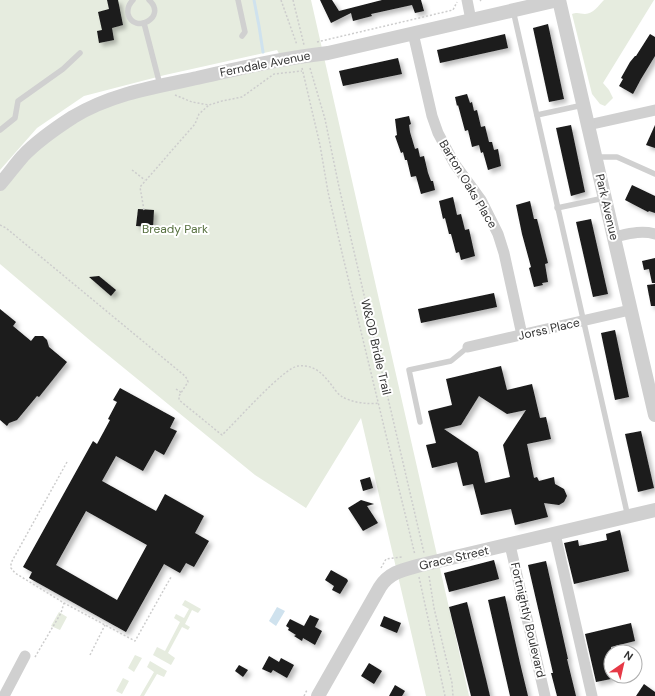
<svg xmlns="http://www.w3.org/2000/svg" width="655" height="696" viewBox="0 0 655 696" font-family="'DM Sans',sans-serif">
<defs>
<filter id="shadow"><feDropShadow dx="3.5" dy="3.5" stdDeviation="2" flood-color="#0004"/></filter>
</defs>
<rect width="100%" height="100%" fill="#fff"/>
<!-- green -->
<g fill="#e6ecdf">
<path d="M 0,0 L 311,0 L 469,696 L 426,696 L 361,418 L 306,508 L 255,475 L 92,342 L 0,264 L 0,184 L 24,156 L 91,107 L 282,59 L 277,50 L 165,75 L 84,96 L 37,128 L 0,170 Z"/>
<path d="M 604,0 L 654,0 L 603,83 L 609,90 L 613,98 L 605,106 L 600,104 L 592,94 L 572,14 C 578,12 580,14 585,14 C 593,14 599,5 604,0 Z"/>
<path d="M 185,600 L 201,609 L 198,613 L 192,610 L 185,624 L 190,627 L 188,630 L 182,627 L 168,653 L 175,658 L 171,665 L 153,655 L 157,647 L 165,651 L 180,622 L 174,618 L 176,614 L 184,618 L 189,609 L 182,605 Z"/>
<path d="M 59,612 L 67,617 L 60,630 L 51,626 Z"/>
<path d="M 135,655 L 142,658 L 134,672 L 128,668 Z"/>
<path d="M 150,661 L 167,671 L 164,677 L 157,674 L 144,696 L 140,696 L 154,672 L 147,667 Z"/>
<path d="M 123,678 L 129,681 L 122,694 L 116,691 Z"/>
</g>
<!-- water -->
<path fill="#cfe2ee" d="M 277,607 L 285,611 L 276,626 L 269,621 Z"/>
<g fill="none" stroke-linecap="round" stroke-linejoin="round">
<!-- stream -->
<path stroke="#cfe2ee" stroke-width="3" d="M 254,0 L 259,26 L 263,52"/>
</g>
<!-- building -->
<g fill="#1a1a1a" fill-rule="evenodd" filter="url(#shadow)">
<path d="M 107,0 L 118,0 L 123,25 L 112,28 L 114,40 L 99,43 L 97,31 L 102,30 L 98,12 L 109,9 Z"/>
<path d="M 320,0 L 332,0 L 339,11 L 382,0 L 421,0 L 424,11 L 415,13 L 412,5 L 371,14 L 372,16 L 353,21 L 351,13 L 331,23 Z"/>
<path d="M 548,24 L 564,99 L 549,102 L 533,28 Z"/>
<path d="M 505,34 L 508,48 L 440,63 L 437,50 Z"/>
<path d="M 650,34 L 655,37 L 655,56 L 641,79 L 633,94 L 619,86 L 623,79 L 621,78 L 630,62 L 635,56 L 636,56 Z"/>
<path d="M 398,58 L 402,74 L 343,86 L 339,71 Z"/>
<path d="M 467,94 L 470,103 L 472,102 L 474,111 L 477,110 L 481,127 L 485,126 L 489,142 L 492,142 L 494,150 L 498,149 L 501,166 L 488,170 L 483,152 L 481,153 L 479,145 L 472,147 L 468,130 L 465,131 L 458,105 L 457,106 L 455,97 Z"/>
<path d="M 409,116 L 411,124 L 409,125 L 410,132 L 415,149 L 418,148 L 420,157 L 424,156 L 428,173 L 431,181 L 433,181 L 435,190 L 421,194 L 416,176 L 411,177 L 407,160 L 405,160 L 403,152 L 401,153 L 395,136 L 397,135 L 395,119 Z"/>
<path d="M 571,125 L 585,192 L 571,196 L 556,128 Z"/>
<path d="M 655,125 L 655,148 L 646,145 Z"/>
<path d="M 632,185 L 655,196 L 655,213 L 649,211 L 648,212 L 625,200 Z"/>
<path d="M 453,197 L 457,215 L 461,214 L 465,230 L 469,229 L 475,256 L 461,260 L 459,252 L 456,253 L 451,234 L 449,234 L 445,218 L 443,219 L 439,201 Z"/>
<path d="M 530,201 L 534,219 L 537,219 L 548,263 L 545,264 L 548,282 L 542,283 L 543,285 L 534,287 L 529,268 L 531,267 L 522,234 L 516,205 Z"/>
<path d="M 138,209 L 154,210 L 153,227 L 136,226 Z"/>
<path d="M 591,219 L 608,294 L 593,297 L 576,222 Z"/>
<path d="M 655,258 L 655,283 L 652,283 L 649,269 L 644,270 L 642,261 Z"/>
<path d="M 99,276 L 116,290 L 111,296 L 89,277 Z"/>
<path d="M 655,284 L 655,306 L 651,306 L 647,285 Z"/>
<path d="M 494,293 L 497,307 L 421,323 L 418,309 Z"/>
<path d="M 0,309 L 16,322 L 13,326 L 31,341 L 35,336 L 43,336 L 47,340 L 49,347 L 67,362 L 39,397 L 37,396 L 17,420 L 9,423 L 7,426 L 0,420 Z"/>
<path d="M 615,330 L 629,397 L 615,400 L 601,333 Z"/>
<path d="M 501,366 L 507,390 L 532,384 L 540,418 L 546,417 L 551,439 L 527,444 L 534,478 L 537,477 L 539,481 L 554,477 L 555,484 L 564,489 L 567,496 L 564,502 L 559,505 L 544,503 L 548,517 L 515,525 L 511,509 L 481,515 L 473,484 L 463,486 L 457,462 L 432,468 L 426,445 L 436,443 L 428,411 L 452,405 L 446,379 ZM 479,396 L 507,414 L 526,410 L 503,445 L 510,477 L 485,483 L 478,452 L 444,429 L 461,425 Z"/>
<path d="M 120,388 L 175,418 L 170,428 L 177,431 L 164,455 L 155,450 L 143,471 L 116,456 L 102,481 L 156,511 L 165,494 L 204,516 L 195,533 L 209,541 L 194,567 L 186,563 L 180,573 L 164,564 L 126,632 L 29,578 L 32,572 L 23,567 L 93,441 L 97,444 L 110,420 L 108,419 L 117,402 L 113,400 ZM 86,511 L 147,545 L 117,600 L 56,565 Z"/>
<path d="M 641,431 L 654,488 L 638,492 L 625,434 Z"/>
<path d="M 370,477 L 373,488 L 363,491 L 360,480 Z"/>
<path d="M 361,500 L 374,504 L 367,506 L 378,523 L 363,531 L 348,508 Z"/>
<path d="M 620,530 L 629,571 L 574,584 L 564,543 L 578,540 L 579,546 L 607,540 L 606,534 Z"/>
<path d="M 494,560 L 499,579 L 449,592 L 444,573 Z"/>
<path d="M 546,561 L 568,659 L 567,659 L 576,696 L 557,696 L 551,673 L 553,673 L 528,565 Z"/>
<path d="M 331,570 L 347,579 L 348,581 L 340,594 L 332,590 L 334,586 L 325,580 Z"/>
<path d="M 505,596 L 520,663 L 528,696 L 510,696 L 488,600 Z"/>
<path d="M 467,602 L 486,679 L 490,696 L 471,696 L 465,672 L 449,607 Z"/>
<path d="M 310,615 L 319,619 L 315,627 L 322,631 L 315,645 L 303,638 L 302,641 L 294,636 L 296,635 L 288,630 L 289,628 L 286,626 L 290,619 L 304,626 Z"/>
<path d="M 384,616 L 401,623 L 397,633 L 380,626 Z"/>
<path d="M 631,623 L 635,641 L 611,647 L 611,679 L 596,682 L 585,634 Z"/>
<path d="M 269,656 L 279,662 L 281,658 L 294,665 L 287,678 L 273,670 L 271,673 L 262,669 Z"/>
<path d="M 369,663 L 382,671 L 374,684 L 361,676 Z"/>
<path d="M 239,665 L 248,670 L 243,677 L 235,671 Z"/>
<path d="M 644,684 L 655,692 L 655,696 L 636,696 Z"/>
<path d="M 395,685 L 405,691 L 402,696 L 389,696 Z"/>
</g>
<g fill="none" stroke-linecap="round" stroke-linejoin="round">
<!-- path -->
<g stroke="#cdcdcd" stroke-width="1.5" stroke-dasharray="2 2" stroke-linecap="butt">
<path d="M 281,0 L 297,45"/>
<path d="M 293,0 L 304,45"/>
<path d="M 480,0 L 481,1"/>
<path d="M 317,42 L 453,10 L 457,2"/>
<path d="M 302,68 L 320,145 L 328,192 L 343,257 L 415,555"/>
<path d="M 310,68 L 325,119 L 339,187 L 424,553"/>
<path d="M 175,95 L 192,102 L 209,105 L 222,101 L 242,97 L 274,74 L 302,71"/>
<path d="M 132,170 L 145,180"/>
<path d="M 144,210 L 140,187 L 195,124 L 199,114 L 209,105"/>
<path d="M 0,225 L 6,228 L 185,376 L 187,379 L 188,382 L 179,396 L 179,400 L 222,435 C 236,422 283,368 298,366 C 315,364 324,375 333,387 C 335,390 338,394 341,396 C 350,402 368,405 379,403"/>
<path d="M 176,389 L 182,393"/>
<path d="M 67,462 L 11,563 L 11,568 L 15,573 L 64,603 L 135,641 L 171,577"/>
<path d="M 381,568 L 386,559 L 402,557"/>
<path d="M 429,576 L 434,608 L 452,683 L 453,696"/>
<path d="M 419,577 L 445,696"/>
<path d="M 90,655 L 105,625"/>
<path d="M 35,657 L 61,613 L 64,603"/>
<path d="M 304,696 L 307,690"/>
</g>
<!-- service -->
<g stroke="#d0d0d0" stroke-width="5.5">
<path d="M 133,0 C 129,4 127,8 128,14 C 134,35 168,17 149,0"/>
<path d="M 238,0 L 245,32 L 242,36"/>
<path d="M 513,10 L 628,517"/>
<path d="M 144,23 L 160,85"/>
<path d="M 537,115 L 583,105"/>
<path d="M 0,130 L 15,118 L 18,101 L 63,69 L 80,53"/>
<path d="M 595,157 L 617,157 L 655,174"/>
<path d="M 557,208 L 604,198"/>
<path d="M 420,422 L 409,370 L 451,361 L 468,347"/>
</g>
<!-- minor -->
<g stroke="#d0d0d0" stroke-width="11">
<path d="M 467,0 L 471,20"/>
<path d="M 413,33 L 432,116 L 438,133 L 454,163 L 481,200 L 498,234 L 504,253 L 522,335"/>
<path d="M 588,125 L 655,110"/>
<path d="M 614,237 C 628,234 641,230 655,234"/>
<path d="M 468,347 L 630,310"/>
<path d="M 555,534 L 592,696"/>
<path d="M 510,545 L 545,696"/>
<path d="M 4,696 L 25,656"/>
</g>
<!-- tertiary -->
<g stroke="#d0d0d0" stroke-width="14">
<path d="M 559,0 L 655,415"/>
<path d="M 0,184 C 8,175 15,165 23,156 C 37,141 56,128 73,117 C 111,94 154,87 197,78 C 240,68 283,58 328,53 L 558,0"/>
<path d="M 318,696 L 380,587 C 389,573 402,570 417,566 L 655,510"/>
</g>
</g>
<g text-anchor="middle" stroke-width="4" stroke-linejoin="round" paint-order="stroke">
<!-- street labels -->
<g font-size="12" fill="#333" stroke="#fff">
<text transform="translate(265 64) rotate(-11)" y="4">Ferndale Avenue</text>
<text transform="translate(468 184) rotate(59)" y="4">Barton Oaks Place</text>
<text transform="translate(607 207) rotate(77)" y="4">Park Avenue</text>
<text transform="translate(549 329) rotate(-13)" y="4">Jorss Place</text>
<text transform="translate(376 347) rotate(77)" y="4">W&amp;OD Bridle Trail</text>
<text transform="translate(454 558) rotate(-13)" y="4">Grace Street</text>
<text transform="translate(528 620) rotate(77)" y="4">Fortnightly Boulevard</text>
</g>
<!-- park labels -->
<g font-size="12" fill="#56703f" stroke="#fff">
<text x="175" y="233">Bready Park</text>
</g>
</g>
<!-- north arrow -->
<g transform="translate(623 664) rotate(34)"><circle r="19" fill="#ffffff" stroke="#adadad"/>
<path d="M0-3L7 15L0 10L-7 15Z" fill="#e63946"/>
<text y="-6" font-size="11" font-weight="bold" text-anchor="middle" fill="#333333">N</text>
</g>
</svg>
